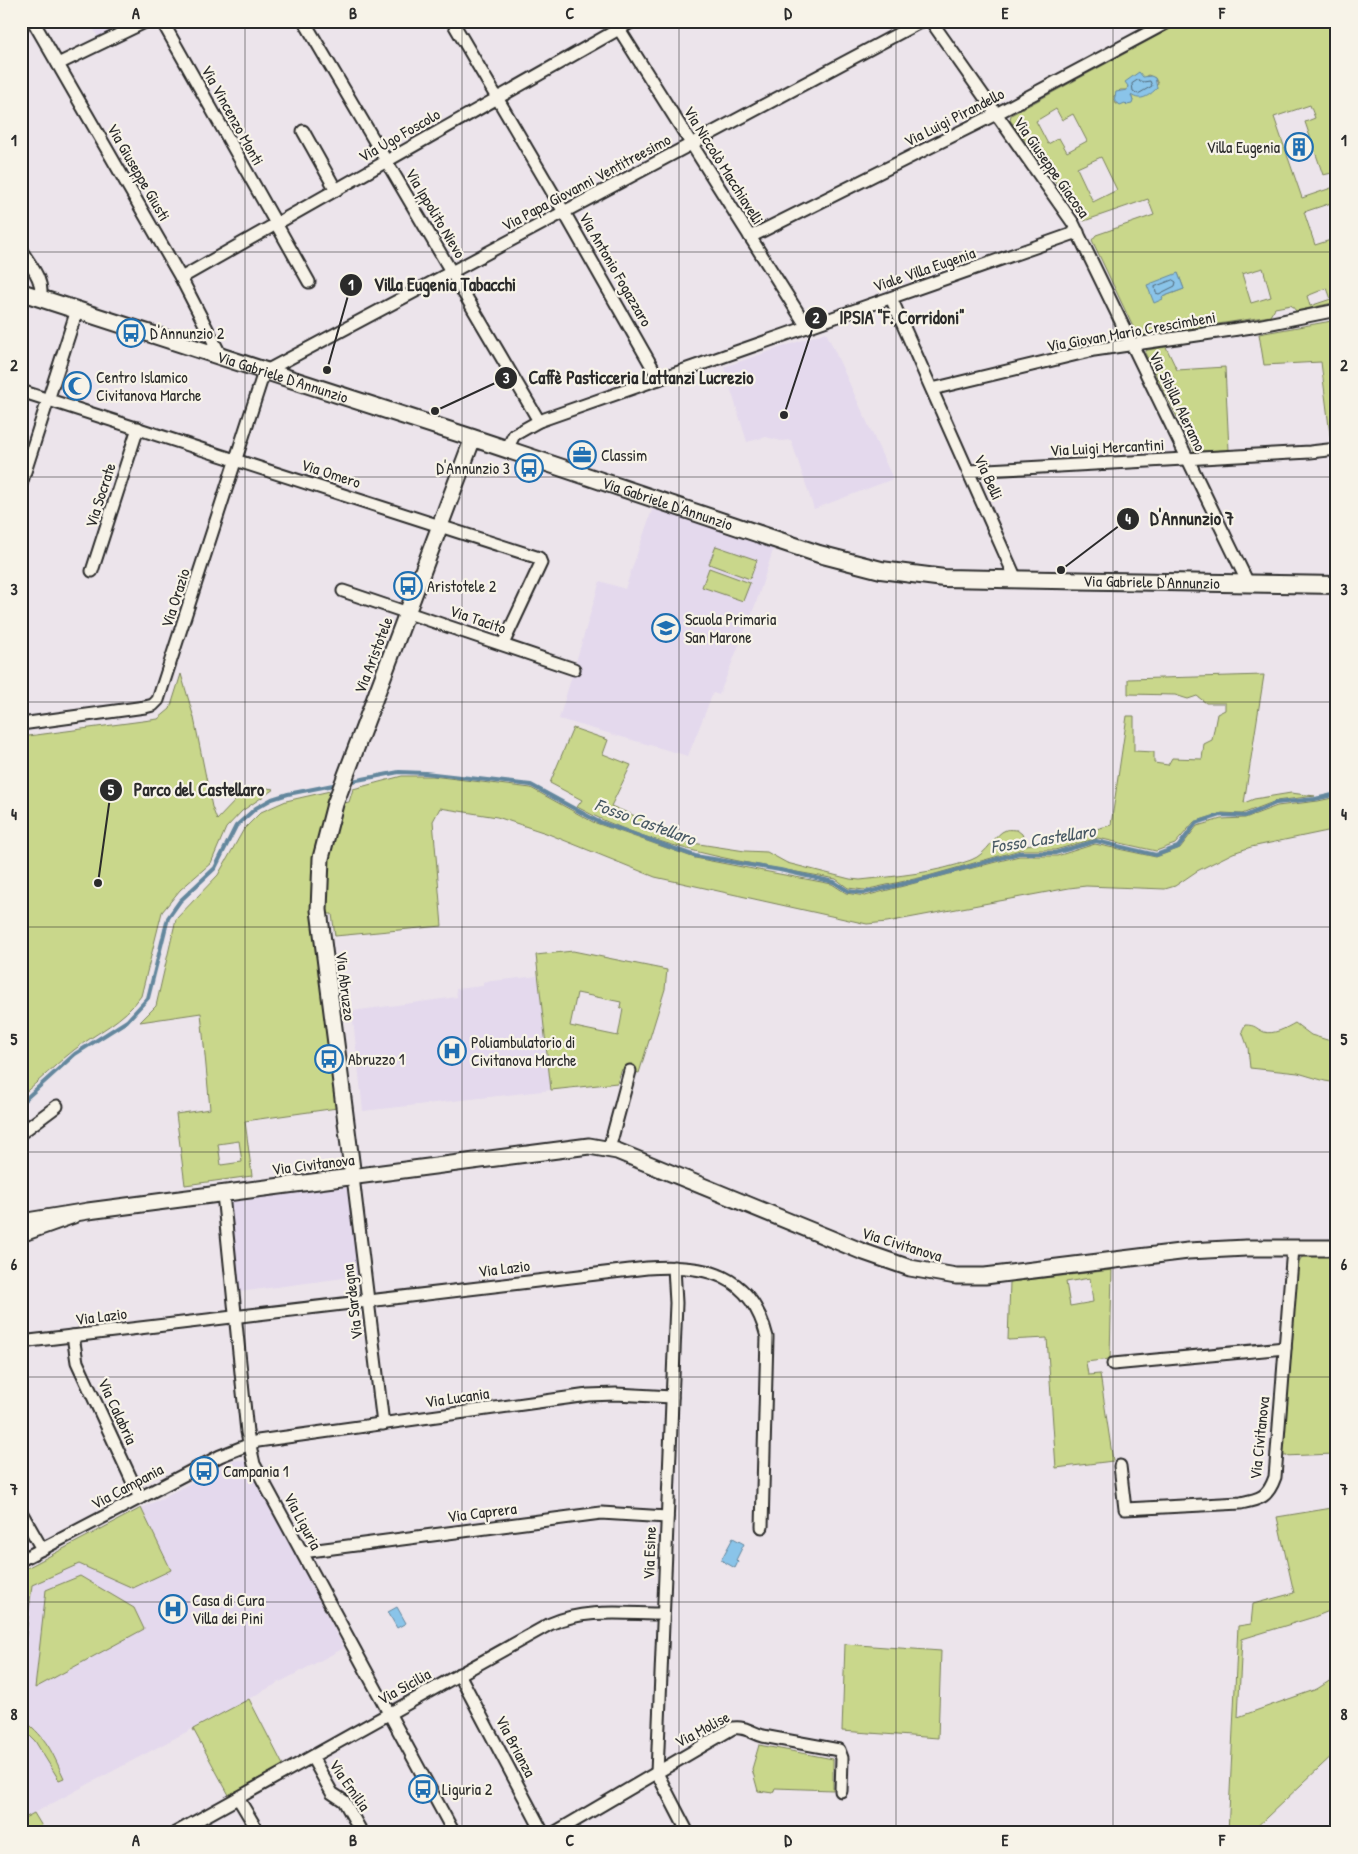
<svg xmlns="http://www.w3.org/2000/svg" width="1358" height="1854" viewBox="0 0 1358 1854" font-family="'Patrick Hand',sans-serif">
<rect width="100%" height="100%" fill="#ece4eb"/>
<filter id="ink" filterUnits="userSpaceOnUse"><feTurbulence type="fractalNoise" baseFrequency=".02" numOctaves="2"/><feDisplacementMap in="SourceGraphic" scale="10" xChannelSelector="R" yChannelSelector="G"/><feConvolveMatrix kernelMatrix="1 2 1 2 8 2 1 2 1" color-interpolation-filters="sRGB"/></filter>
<g filter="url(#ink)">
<!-- built -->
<g fill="#e4d9ed">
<path d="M 90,21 L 132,21 L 98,38 Z"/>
<path d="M 826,332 L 893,479 L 814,509 L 791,440 L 781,441 L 766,437 L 747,442 L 724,367 Z"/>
<path d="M 653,507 L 774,547 L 756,603 L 719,695 L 713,693 L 688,756 L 559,719 L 600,581 L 625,589 Z"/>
<path d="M 538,976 L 551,1090 L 363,1111 L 352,1011 L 457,997 L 456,989 L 483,986 L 483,982 Z"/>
<path d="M 348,1185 L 359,1276 L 239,1292 L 229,1201 Z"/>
<path d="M 238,1460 L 244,1461 L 249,1465 L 344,1648 L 21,1820 L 21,1571 L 233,1461 Z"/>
</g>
<!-- green -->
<g fill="#c9d78b" stroke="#7a815b" fill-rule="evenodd">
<path d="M 1185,21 L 1337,21 L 1337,185 L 1332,173 L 1323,175 L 1305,122 L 1315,118 L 1310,105 L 1274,117 L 1302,198 L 1337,186 L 1337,201 L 1304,212 L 1315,245 L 1337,238 L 1337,302 L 1296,311 L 1291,305 L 1275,308 L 1270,316 L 1146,335 L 1139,334 L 1134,329 L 1092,240 L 1096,235 L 1154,215 L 1148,199 L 1084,221 L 1010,120 L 1011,115 ZM 1148,75 L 1155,78 L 1158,84 L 1131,95 L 1133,101 L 1116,104 L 1114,96 L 1120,90 L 1127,90 L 1128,86 ZM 1056,109 L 1062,120 L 1073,114 L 1087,141 L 1067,152 L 1059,138 L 1048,144 L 1036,121 ZM 1101,157 L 1117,190 L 1093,202 L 1077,168 ZM 1263,268 L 1271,297 L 1251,303 L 1242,274 ZM 1178,273 L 1184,289 L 1162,297 ZM 1327,288 L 1331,299 L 1310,306 L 1307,296 Z"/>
<path d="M 1337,320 L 1337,442 L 1331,443 L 1321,362 L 1264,365 L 1259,334 Z"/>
<path d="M 1166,347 L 1177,370 L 1225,367 L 1229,450 L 1194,451 L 1145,353 L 1147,350 Z"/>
<path d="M 716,546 L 757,560 L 750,579 L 709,564 Z"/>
<path d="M 709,568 L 750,583 L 743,601 L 702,587 Z"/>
<path d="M 181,674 L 194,718 L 212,807 L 217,820 L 236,800 L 259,787 L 274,789 L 242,811 L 226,828 L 211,863 L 180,890 L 162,912 L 141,996 C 124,1021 97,1032 74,1050 C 56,1064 39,1081 21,1096 L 21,737 L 158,719 L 170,709 Z"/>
<path d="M 1264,675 L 1244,803 L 1254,799 L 1291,793 L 1315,796 L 1276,801 L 1242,814 L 1222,813 L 1194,822 L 1175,844 L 1156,851 L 1098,838 L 1055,850 L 1020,850 L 928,876 L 864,890 L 848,888 L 836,879 C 748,863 656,850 577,807 L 582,800 L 550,783 L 573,728 L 608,740 L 603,754 L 631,765 L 611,806 L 647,821 L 668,837 L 686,842 L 745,851 L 767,852 L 787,863 L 850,879 L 860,880 C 897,876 936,873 971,860 C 988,854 995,833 1006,830 C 1009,829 1014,830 1017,830 L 1022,834 L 1026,845 L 1052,841 L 1111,825 L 1127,716 L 1134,716 L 1134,751 L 1154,752 L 1154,763 L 1168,765 L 1172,758 L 1202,759 L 1204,744 L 1212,740 L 1217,714 L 1225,710 L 1225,703 L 1206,703 L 1197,696 L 1188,699 L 1175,695 L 1128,694 L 1128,679 Z"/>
<path d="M 402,776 L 432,776 L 531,788 L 593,822 L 695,858 L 832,884 L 846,893 L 865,896 L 1019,856 L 1057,856 L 1095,844 L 1156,857 L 1180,848 L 1197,826 L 1221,819 L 1245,818 L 1277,806 L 1318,801 L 1337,797 L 1337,829 L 1251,847 L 1233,853 L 1197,871 L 1175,886 L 1165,889 L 1086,886 L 1069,888 L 887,922 L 867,924 L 655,877 L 546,833 L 497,817 L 440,808 L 433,821 L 442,926 L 335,936 L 332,914 L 327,914 C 324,873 332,842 344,803 L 349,802 L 353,789 Z"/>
<path d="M 330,791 L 325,805 L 328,805 L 313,864 L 312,907 L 337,1108 L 245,1121 L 252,1176 L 185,1185 L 176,1114 L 210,1109 L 201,1013 L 140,1022 L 156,1006 L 176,919 L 218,875 L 244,829 L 261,812 L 286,801 ZM 239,1141 L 242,1162 L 221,1165 L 218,1144 Z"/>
<path d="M 573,951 L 667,970 L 665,989 L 639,1073 L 622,1069 L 617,1083 L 551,1090 L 536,955 ZM 577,993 L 621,1002 L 620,1007 L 623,1009 L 618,1036 L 570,1026 Z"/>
<path d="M 1295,1023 L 1311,1035 L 1337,1043 L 1337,1083 L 1325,1081 L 1298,1073 L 1250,1068 L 1248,1048 L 1242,1031 L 1245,1025 C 1256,1025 1255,1028 1264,1032 C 1274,1035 1286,1028 1295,1023 Z"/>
<path d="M 1308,1255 L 1337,1255 L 1337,1436 L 1334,1454 L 1283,1456 L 1296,1268 L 1301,1258 Z"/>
<path d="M 1112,1270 L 1110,1359 L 1086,1362 L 1088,1375 L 1100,1374 L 1113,1461 L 1056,1468 L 1047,1338 L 1008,1340 L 1010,1282 ZM 1090,1278 L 1093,1302 L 1070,1306 L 1066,1282 Z"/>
<path d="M 141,1508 L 171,1570 L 133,1588 L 79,1564 L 32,1585 L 21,1676 L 21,1571 Z"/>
<path d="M 1332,1508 L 1337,1519 L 1337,1608 L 1314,1617 L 1242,1639 L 1238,1717 L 1317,1689 L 1337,1676 L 1337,1751 L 1250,1833 L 1228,1833 L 1238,1626 L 1251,1624 L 1253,1604 L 1294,1593 L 1277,1517 Z"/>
<path d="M 80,1576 L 134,1608 L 144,1629 L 35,1688 L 46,1590 Z"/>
<path d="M 845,1644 L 941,1651 L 938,1738 L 842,1731 Z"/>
<path d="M 249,1699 L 283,1765 L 229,1795 L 193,1729 Z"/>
<path d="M 24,1720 C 48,1740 51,1750 64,1778 L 59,1780 L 35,1741 L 21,1727 L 21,1722 Z"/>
<path d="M 759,1745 L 833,1759 L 833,1790 L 775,1788 L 773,1793 L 758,1791 L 752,1769 Z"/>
<path d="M 34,1813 L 46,1833 L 21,1833 L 21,1820 Z"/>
</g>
<!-- water -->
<g fill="#8ac4e9" stroke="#64879d">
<path d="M 1139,72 L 1143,77 L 1151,76 L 1155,78 L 1157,88 C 1149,96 1141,102 1131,95 L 1133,101 L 1132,104 L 1127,105 L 1125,103 L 1120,105 L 1114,100 L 1116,92 L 1127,90 L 1128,86 L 1125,82 Z"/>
<path d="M 1178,273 L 1184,289 L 1162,297 L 1163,299 L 1154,303 L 1147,285 Z"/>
<path d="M 733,1538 L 744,1544 L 736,1560 L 738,1562 L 735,1568 L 721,1560 Z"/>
<path d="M 397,1607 L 406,1623 L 397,1628 L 388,1612 Z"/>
</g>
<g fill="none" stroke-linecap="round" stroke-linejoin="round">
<!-- shore -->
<g stroke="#516877" stroke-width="1">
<path d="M 1138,80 L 1143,82 L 1150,81 L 1152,86 L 1138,94 L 1133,91 L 1132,84 Z"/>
<path d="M 1173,280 L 1176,282 L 1175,286 L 1159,294 L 1156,293 L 1155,287 Z"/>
</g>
<!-- stream -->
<g stroke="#64879d" stroke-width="4">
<path d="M 347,782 L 399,772 L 425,773 L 531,785 L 597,821 L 695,856 L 780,870 L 834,882 L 848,891 L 864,893 L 928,878 L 1019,853 L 1055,853 L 1096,841 L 1156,855 L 1178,847 L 1196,823 L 1221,815 L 1245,816 L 1276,803 L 1315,799 L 1337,794"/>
<path d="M 21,1103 L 75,1054 L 127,1021 L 148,998 L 168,918 L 180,901 L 215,868 L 236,826 L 256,808 L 272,799 L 288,794 L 338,784"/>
</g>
<defs>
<g id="minor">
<path d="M 33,21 L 181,278 L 222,358"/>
<path d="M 162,21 L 309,282"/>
<path d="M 304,21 L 539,421"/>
<path d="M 452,21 L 564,212 L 659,379"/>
<path d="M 614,21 L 807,327"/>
<path d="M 931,21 L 1073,223 L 1248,583"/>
<path d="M 58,64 L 147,21"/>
<path d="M 303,131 L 336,190"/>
<path d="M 750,237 L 996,114 L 1170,21"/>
<path d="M 21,250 C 30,265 45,281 40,298"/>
<path d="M 181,278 L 633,21"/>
<path d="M 891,298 L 1016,579"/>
<path d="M 932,389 L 1094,350 L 1252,327 L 1337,310"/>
<path d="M 21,391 L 539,558 L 541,563 L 503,644"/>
<path d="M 507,449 L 514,435 L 539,421 L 1078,232"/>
<path d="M 969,471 L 1310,452 L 1337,449"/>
<path d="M 21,484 L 77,310"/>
<path d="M 92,571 L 138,428"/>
<path d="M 343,591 L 574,669"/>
<path d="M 21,724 L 145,707 L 153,705 L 158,700 L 264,372 L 922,21"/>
<path d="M 21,1133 L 57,1106"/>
<path d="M 609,1149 L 630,1071"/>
<path d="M 353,1177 L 383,1424"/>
<path d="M 223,1194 L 247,1432 L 254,1464 L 454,1833"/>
<path d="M 21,1236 L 74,1217"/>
<path d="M 674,1267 L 676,1303 L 657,1773 L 688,1833"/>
<path d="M 73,1336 L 77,1362 L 140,1498"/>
<path d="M 21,1342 L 647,1268 C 705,1264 751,1273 767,1337 L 762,1527"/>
<path d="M 1113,1364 L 1285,1348"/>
<path d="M 1120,1466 L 1125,1509 L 1241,1503 C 1261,1499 1268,1497 1275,1477 L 1293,1248"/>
<path d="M 21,1512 L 42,1549"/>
<path d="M 302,1552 L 601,1513 L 667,1517"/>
<path d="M 21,1560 L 220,1456 L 258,1441 L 588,1395 L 616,1394 L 672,1397"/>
<path d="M 459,1674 L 543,1833"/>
<path d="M 312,1757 L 332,1793 L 344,1801 L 362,1833"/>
<path d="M 238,1798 L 259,1833"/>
<path d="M 175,1833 L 550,1624 C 586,1608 625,1614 663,1614"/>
<path d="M 554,1833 L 733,1728 C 745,1726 752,1733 763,1736 L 839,1750 L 842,1758 L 841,1791"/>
</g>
<g id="tertiary">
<path d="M 353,1177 L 319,910 L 321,858 L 335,804 L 473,438"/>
<path d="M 21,1222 L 88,1211 L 589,1146 L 617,1151 L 861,1251 L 910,1268 L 956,1276 L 985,1276 L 1188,1251 L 1246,1248 L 1337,1248"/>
</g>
<g id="secondary">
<path id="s1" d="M 21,292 L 473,438 L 819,554 L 881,570 L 944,578 L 1337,585"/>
</g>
</defs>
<!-- minor casing -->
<use href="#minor" stroke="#2b2b2b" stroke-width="15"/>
<!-- tertiary casing -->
<use href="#tertiary" stroke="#2b2b2b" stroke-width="19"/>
<!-- secondary casing -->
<use href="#secondary" stroke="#2b2b2b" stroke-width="20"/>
<!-- minor -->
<use href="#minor" stroke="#f7f3e8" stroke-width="11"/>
<!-- tertiary -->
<use href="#tertiary" stroke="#f7f3e8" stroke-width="15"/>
<!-- secondary -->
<use href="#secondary" stroke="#f7f3e8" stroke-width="16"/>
</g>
</g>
<!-- grid -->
<path fill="none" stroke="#2b2b2b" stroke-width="1" stroke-opacity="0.55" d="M 245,21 L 245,1833M 462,21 L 462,1833M 679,21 L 679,1833M 896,21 L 896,1833M 1113,21 L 1113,1833M 21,252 L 1337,252M 21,477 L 1337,477M 21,702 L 1337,702M 21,927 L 1337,927M 21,1152 L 1337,1152M 21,1377 L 1337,1377M 21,1602 L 1337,1602"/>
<!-- icons -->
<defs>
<symbol id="building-ring" viewBox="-11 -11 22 22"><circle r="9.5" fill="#f7f3e8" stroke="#1f6fb2" stroke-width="1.5"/><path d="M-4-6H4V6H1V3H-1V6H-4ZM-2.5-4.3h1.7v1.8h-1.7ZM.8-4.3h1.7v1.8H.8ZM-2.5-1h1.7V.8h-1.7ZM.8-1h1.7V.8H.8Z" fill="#1f6fb2"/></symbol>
<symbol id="bus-ring" viewBox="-11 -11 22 22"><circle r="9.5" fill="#f7f3e8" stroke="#1f6fb2" stroke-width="1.5"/><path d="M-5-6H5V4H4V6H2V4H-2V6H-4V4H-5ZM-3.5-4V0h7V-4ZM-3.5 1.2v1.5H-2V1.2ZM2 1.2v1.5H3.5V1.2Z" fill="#1f6fb2"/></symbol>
<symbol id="mosque-ring" viewBox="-11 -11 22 22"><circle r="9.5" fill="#f7f3e8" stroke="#1f6fb2" stroke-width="1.5"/><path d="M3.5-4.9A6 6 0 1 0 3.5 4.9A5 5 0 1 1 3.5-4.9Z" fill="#1f6fb2"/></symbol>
<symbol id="office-ring" viewBox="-11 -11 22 22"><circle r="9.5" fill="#f7f3e8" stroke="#1f6fb2" stroke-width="1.5"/><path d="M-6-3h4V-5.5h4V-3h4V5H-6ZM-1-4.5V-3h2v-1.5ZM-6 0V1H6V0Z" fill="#1f6fb2"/></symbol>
<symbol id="school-ring" viewBox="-11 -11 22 22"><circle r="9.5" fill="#f7f3e8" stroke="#1f6fb2" stroke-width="1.5"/><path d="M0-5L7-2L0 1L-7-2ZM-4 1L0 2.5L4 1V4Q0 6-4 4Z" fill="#1f6fb2"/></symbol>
<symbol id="hospital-ring" viewBox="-11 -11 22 22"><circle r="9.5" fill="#f7f3e8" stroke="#1f6fb2" stroke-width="1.5"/><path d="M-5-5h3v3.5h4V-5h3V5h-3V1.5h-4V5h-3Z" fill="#1f6fb2"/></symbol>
</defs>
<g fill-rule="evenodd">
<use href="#building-ring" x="1283" y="131" width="32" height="32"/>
<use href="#bus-ring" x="115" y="317" width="32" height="32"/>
<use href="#mosque-ring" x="61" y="370" width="32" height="32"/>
<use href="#office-ring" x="566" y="439" width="32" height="32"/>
<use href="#bus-ring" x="513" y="452" width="32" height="32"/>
<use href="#bus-ring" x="392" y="570" width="32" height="32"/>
<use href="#school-ring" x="650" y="612" width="32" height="32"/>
<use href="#hospital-ring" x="436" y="1035" width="32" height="32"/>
<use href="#bus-ring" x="313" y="1043" width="32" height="32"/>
<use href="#bus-ring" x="188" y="1455" width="32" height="32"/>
<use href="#hospital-ring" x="157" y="1593" width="32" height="32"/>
<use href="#bus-ring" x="407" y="1773" width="32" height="32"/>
</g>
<g text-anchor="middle" stroke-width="4.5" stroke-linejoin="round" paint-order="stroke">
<!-- street labels -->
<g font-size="16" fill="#2b2b2b" stroke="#f7f3e8">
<text transform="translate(233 115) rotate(61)" y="6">Via Vincenzo Monti</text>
<text transform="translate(954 117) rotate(-27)" y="6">Via Luigi Pirandello</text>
<text transform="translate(399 135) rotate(-30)" y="6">Via Ugo Foscolo</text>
<text transform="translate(724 165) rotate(58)" y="6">Via Niccolò Macchiavelli</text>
<text transform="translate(1052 167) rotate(55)" y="6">Via Giuseppe Giacosa</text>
<text transform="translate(139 172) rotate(60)" y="6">Via Giuseppe Giusti</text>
<text transform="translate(586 182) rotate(-28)" y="6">Via Papa Giovanni Ventitreesimo</text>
<text transform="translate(436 213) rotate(59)" y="6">Via Ippolito Nievo</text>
<text transform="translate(616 269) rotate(60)" y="6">Via Antonio Fogazzaro</text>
<text transform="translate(924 269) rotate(-19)" y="6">Viale Villa Eugenia</text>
<text transform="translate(1131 331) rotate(-10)" y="6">Via Giovan Mario Crescimbeni</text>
<text dy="6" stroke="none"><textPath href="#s1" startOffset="275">Via Gabriele D'Annunzio</textPath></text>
<text transform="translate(1178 401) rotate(64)" y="6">Via Sibilla Aleramo</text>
<text transform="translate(1107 447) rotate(-3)" y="6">Via Luigi Mercantini</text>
<text transform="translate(331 473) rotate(18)" y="6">Via Omero</text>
<text transform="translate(989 477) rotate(66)" y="6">Via Belli</text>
<text transform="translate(100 495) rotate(-72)" y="6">Via Socrate</text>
<text dy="6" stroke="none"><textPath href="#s1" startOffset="680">Via Gabriele D'Annunzio</textPath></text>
<text dy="6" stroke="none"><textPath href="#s1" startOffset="1175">Via Gabriele D'Annunzio</textPath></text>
<text transform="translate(175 598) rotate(-72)" y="6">Via Orazio</text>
<text transform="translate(478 619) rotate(19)" y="6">Via Tacito</text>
<text transform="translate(373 655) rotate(-69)" y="6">Via Aristotele</text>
<text transform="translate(346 986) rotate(83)" y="6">Via Abruzzo</text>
<text transform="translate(313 1164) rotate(-7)" y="6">Via Civitanova</text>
<text transform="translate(902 1244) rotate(17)" y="6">Via Civitanova</text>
<text transform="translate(504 1268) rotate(-7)" y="6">Via Lazio</text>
<text transform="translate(352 1302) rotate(-97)" y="6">Via Sardegna</text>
<text transform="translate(101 1316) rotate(-7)" y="6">Via Lazio</text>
<text transform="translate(457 1397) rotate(-8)" y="6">Via Lucania</text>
<text transform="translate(118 1411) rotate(65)" y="6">Via Calabria</text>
<text transform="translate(1259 1438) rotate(-84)" y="6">Via Civitanova</text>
<text transform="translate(127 1486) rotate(-28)" y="6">Via Campania</text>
<text transform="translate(482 1512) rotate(-7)" y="6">Via Caprera</text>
<text transform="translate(303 1521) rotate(62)" y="6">Via Liguria</text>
<text transform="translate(649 1553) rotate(-88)" y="6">Via Esine</text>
<text transform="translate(404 1686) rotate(-29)" y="6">Via Sicilia</text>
<text transform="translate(702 1729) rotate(-28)" y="6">Via Molise</text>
<text transform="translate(516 1746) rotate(62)" y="6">Via Brianza</text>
<text transform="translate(350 1785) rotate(55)" y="6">Via Emilia</text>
</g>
<!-- poi labels -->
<g font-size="16" fill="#2b2b2b" stroke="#f7f3e8" text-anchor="start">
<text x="1280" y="153" text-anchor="end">Villa Eugenia</text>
<text x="150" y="339">D'Annunzio 2</text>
<text x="96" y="383">Centro Islamico<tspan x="96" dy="18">Civitanova Marche</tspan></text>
<text x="601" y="461">Classim</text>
<text x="510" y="474" text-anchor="end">D'Annunzio 3</text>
<text x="427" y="592">Aristotele 2</text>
<text x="685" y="625">Scuola Primaria<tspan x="685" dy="18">San Marone</tspan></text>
<text x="471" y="1048">Poliambulatorio di<tspan x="471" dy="18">Civitanova Marche</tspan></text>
<text x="348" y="1065">Abruzzo 1</text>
<text x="223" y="1477">Campania 1</text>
<text x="192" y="1606">Casa di Cura<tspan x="192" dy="18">Villa dei Pini</tspan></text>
<text x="442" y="1795">Liguria 2</text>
</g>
<!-- water labels -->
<g font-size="18" font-style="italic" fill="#485964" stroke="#f7f3e8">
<text transform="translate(645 822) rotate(20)" y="6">Fosso Castellaro</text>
<text transform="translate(1043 839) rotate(-9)" y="6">Fosso Castellaro</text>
</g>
</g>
<!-- callouts -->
<path fill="none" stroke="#2b2b2b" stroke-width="2" d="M327 370L351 285M784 415L816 318M435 411L506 378M1061 570L1128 519M98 883L111 790"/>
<g fill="#2b2b2b" stroke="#f7f3e8" stroke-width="2">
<circle cx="327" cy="370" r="5"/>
<circle cx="784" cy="415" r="5"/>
<circle cx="435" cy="411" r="5"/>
<circle cx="1061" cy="570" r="5"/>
<circle cx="98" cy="883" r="5"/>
<circle cx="351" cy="285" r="12"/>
<circle cx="816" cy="318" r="12"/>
<circle cx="506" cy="378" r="12"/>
<circle cx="1128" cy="519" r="12"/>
<circle cx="111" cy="790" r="12"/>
</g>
<g font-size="15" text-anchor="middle" font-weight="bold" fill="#fff">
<text x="351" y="290">1</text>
<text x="816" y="323">2</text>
<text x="506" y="383">3</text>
<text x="1128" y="524">4</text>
<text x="111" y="795">5</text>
</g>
<g font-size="18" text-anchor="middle" font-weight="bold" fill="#2b2b2b" stroke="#f7f3e8" stroke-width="4.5" stroke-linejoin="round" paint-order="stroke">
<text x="445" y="291">Villa Eugenia Tabacchi</text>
<text x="902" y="324">IPSIA "F. Corridoni"</text>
<text x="641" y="384">Caffè Pasticceria Lattanzi Lucrezio</text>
<text x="1192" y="525">D'Annunzio 7</text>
<text x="199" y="796">Parco del Castellaro</text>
</g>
<!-- margin -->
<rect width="1358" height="1854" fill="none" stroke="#f7f3e8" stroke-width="55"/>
<rect x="28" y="28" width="1302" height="1798" fill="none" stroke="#2b2b2b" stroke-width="2"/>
<g font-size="16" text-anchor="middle" font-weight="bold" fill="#2b2b2b">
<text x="136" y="19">A</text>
<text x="353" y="19">B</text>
<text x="570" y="19">C</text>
<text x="788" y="19">D</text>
<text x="1005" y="19">E</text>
<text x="1222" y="19">F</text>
<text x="14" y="146">1</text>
<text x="1344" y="146">1</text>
<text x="14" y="371">2</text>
<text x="1344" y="371">2</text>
<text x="14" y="595">3</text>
<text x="1344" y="595">3</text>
<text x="14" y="820">4</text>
<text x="1344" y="820">4</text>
<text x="14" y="1045">5</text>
<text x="1344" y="1045">5</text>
<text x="14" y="1270">6</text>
<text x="1344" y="1270">6</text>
<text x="14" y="1495">7</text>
<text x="1344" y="1495">7</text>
<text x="14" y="1720">8</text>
<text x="1344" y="1720">8</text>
<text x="136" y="1846">A</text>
<text x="353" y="1846">B</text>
<text x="570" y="1846">C</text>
<text x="788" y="1846">D</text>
<text x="1005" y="1846">E</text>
<text x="1222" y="1846">F</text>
</g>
</svg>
